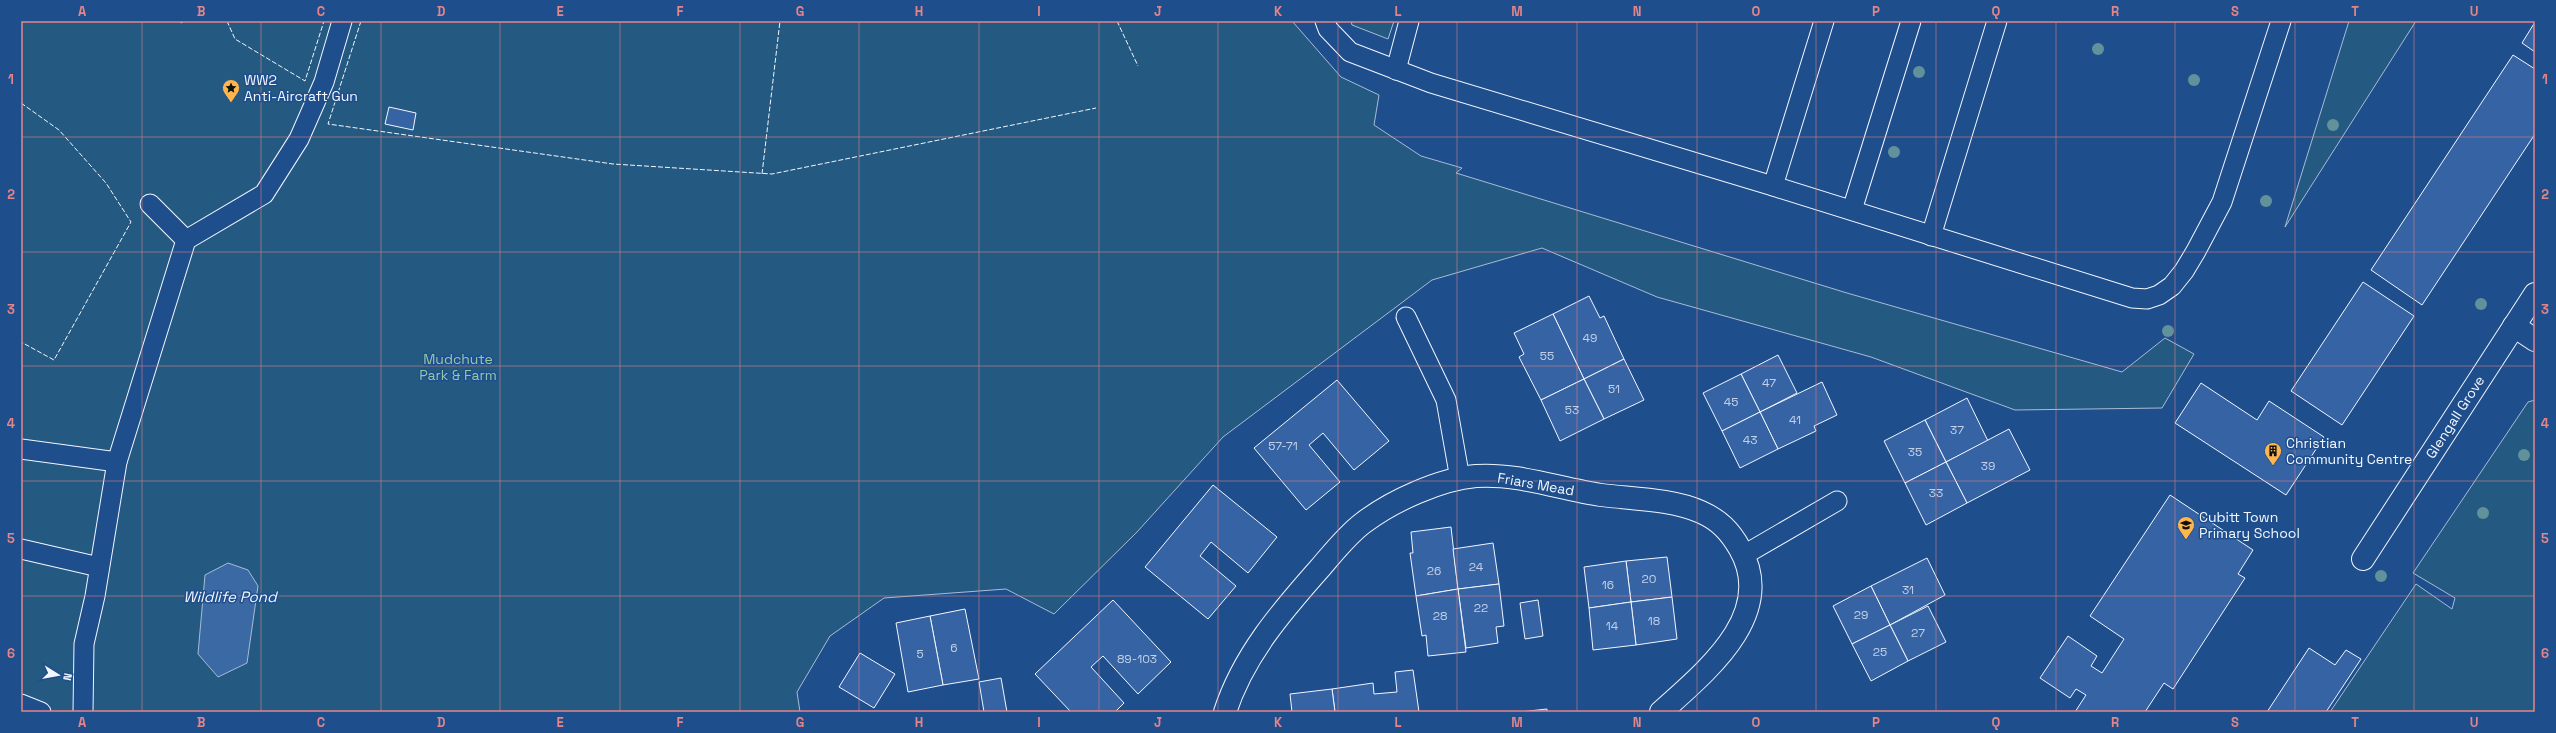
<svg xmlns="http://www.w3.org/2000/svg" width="2556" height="733" viewBox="0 0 2556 733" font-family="'Space Grotesk',sans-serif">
<rect width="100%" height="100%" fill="#1f4e8c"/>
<!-- green -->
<g fill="#245a82" stroke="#a8bbd7">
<path d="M 21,21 L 1292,21 L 1341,77 L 1379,95 L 1374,125 L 1421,156 L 1462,168 L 1456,173 L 1847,293 L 2122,372 L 2165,338 L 2194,354 L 2162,408 L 2015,410 L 1871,357 L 1657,297 L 1542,248 L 1432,280 L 1223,437 L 1137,532 L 1054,614 L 1006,589 L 884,598 L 830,636 L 797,692 L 800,712 L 21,712 Z"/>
<path d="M 1351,21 L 1394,21 L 1388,39 L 1352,25 Z"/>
<path d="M 2349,21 L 2416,21 L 2285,227 Z"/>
<path d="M 2535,400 L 2535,712 L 2330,712 L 2416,584 L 2452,609 L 2455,598 L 2413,573 L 2528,402 Z"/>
</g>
<!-- water -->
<path fill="#3b69a3" stroke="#a8bbd7" d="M 228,563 L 248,570 L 258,586 L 247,663 L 218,677 L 198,654 L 205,575 Z"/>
<!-- building -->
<g fill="#3563a3" stroke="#f2f6ff">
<path d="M 2535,22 L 2535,52 L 2522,43 Z"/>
<path d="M 2513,55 L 2535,69 L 2535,134 L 2422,305 L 2371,270 Z"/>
<path d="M 389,107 L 416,113 L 413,130 L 385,124 Z"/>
<path d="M 2363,282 L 2414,316 L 2342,425 L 2291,391 Z"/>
<path d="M 1589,296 L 1600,318 L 1604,316 L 1624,359 L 1584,379 L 1553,314 Z"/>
<path d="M 1553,314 L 1584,379 L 1541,400 L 1519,357 L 1524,354 L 1514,333 Z"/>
<path d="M 1778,355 L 1797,393 L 1760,412 L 1741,374 Z"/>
<path d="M 1624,359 L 1644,400 L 1604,419 L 1584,379 Z"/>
<path d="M 1741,374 L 1760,412 L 1722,431 L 1703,393 Z"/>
<path d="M 1584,379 L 1604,419 L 1560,441 L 1541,400 Z"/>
<path d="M 1337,380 L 1389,441 L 1354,470 L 1323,433 L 1309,445 L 1340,482 L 1306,510 L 1254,448 Z"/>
<path d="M 1822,382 L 1837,415 L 1814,426 L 1816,431 L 1778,449 L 1760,412 Z"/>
<path d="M 2201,383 L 2257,420 L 2269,401 L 2324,437 L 2286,495 L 2175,423 Z"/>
<path d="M 1967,398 L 1988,441 L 1946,462 L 1925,420 Z"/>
<path d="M 1760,412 L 1778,449 L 1740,468 L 1722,431 Z"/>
<path d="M 1925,420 L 1946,462 L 1905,483 L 1884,441 Z"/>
<path d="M 2009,429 L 2030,470 L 1967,503 L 1946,462 Z"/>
<path d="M 1946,462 L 1967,503 L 1926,525 L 1905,483 Z"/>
<path d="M 1213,485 L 1277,537 L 1248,573 L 1211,542 L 1200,556 L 1236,586 L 1208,619 L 1145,567 Z"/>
<path d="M 2170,495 L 2253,550 L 2238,574 L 2245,578 L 2173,689 L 2164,683 L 2145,712 L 2075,712 L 2086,695 L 2076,689 L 2070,698 L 2040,678 L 2068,636 L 2097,656 L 2091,666 L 2102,673 L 2124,639 L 2090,616 Z"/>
<path d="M 1451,527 L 1458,589 L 1416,596 L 1410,553 L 1413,553 L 1411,532 Z"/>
<path d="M 1493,543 L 1499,584 L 1458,589 L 1453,549 Z"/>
<path d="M 1667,557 L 1672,597 L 1631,602 L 1626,561 Z"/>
<path d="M 1927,558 L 1945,595 L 1890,625 L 1871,586 Z"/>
<path d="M 1626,561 L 1631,602 L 1589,608 L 1584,567 Z"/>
<path d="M 1499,584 L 1504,626 L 1496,627 L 1498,643 L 1466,648 L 1458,589 Z"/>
<path d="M 1871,586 L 1890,625 L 1852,644 L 1833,606 Z"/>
<path d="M 1458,589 L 1466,652 L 1428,656 L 1426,635 L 1422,636 L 1416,596 Z"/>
<path d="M 1672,597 L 1677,639 L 1636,645 L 1631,602 Z"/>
<path d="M 1113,600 L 1171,662 L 1138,694 L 1103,656 L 1091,667 L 1124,703 L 1115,712 L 1071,712 L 1035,674 Z"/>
<path d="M 1538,600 L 1543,636 L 1525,639 L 1520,603 Z"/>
<path d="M 1631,602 L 1636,645 L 1593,650 L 1589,608 Z"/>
<path d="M 1928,606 L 1946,642 L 1908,661 L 1890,625 Z"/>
<path d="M 965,609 L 979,679 L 943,685 L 930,616 Z"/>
<path d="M 930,616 L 943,685 L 908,692 L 896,623 Z"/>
<path d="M 1890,625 L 1908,661 L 1871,681 L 1852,644 Z"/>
<path d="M 2309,648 L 2335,665 L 2346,650 L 2361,659 L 2326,712 L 2267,712 Z"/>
<path d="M 860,653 L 895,674 L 874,708 L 839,687 Z"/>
<path d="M 1413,670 L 1419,712 L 1335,712 L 1332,689 L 1373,683 L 1374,694 L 1397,692 L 1395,672 Z"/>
<path d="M 1001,678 L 1007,712 L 984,712 L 979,682 Z"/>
<path d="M 1332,689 L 1335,712 L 1292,712 L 1290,694 Z"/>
<path d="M 1547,709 L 1547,712 L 1520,712 Z"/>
</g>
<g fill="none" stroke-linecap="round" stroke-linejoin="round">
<defs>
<g id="lane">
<path d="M 1325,21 L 1328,29 L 1350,52 L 1431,83 L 1773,186 L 2132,298 L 2147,299 L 2159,295 L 2172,286 L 2184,271 L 2196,251 L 2222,202 L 2281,21"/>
<path d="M 1396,70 L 1409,21"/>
<path d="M 1773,186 L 1824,21"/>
<path d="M 150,204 L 186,240"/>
<path d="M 1852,210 L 1911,21"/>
<path d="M 1931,236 L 1997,21"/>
<path d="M 1406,317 L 1446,400 L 1460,479"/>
<path d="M 21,449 L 117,462"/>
<path d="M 21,549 L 99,567"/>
<path d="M 1744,555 L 1837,501"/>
<path d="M 21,704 L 41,712"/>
<path d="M 83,712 L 84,644 L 95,596 L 117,462 L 186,240 L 264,194 L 299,139 L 324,82 L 342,21"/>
</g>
<g id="street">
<path d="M 2514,326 L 2535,340"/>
<path d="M 2363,559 L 2535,294"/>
<path d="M 1225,712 C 1243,656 1281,612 1320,568 C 1333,553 1347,535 1363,523 C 1392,501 1440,479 1476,476 C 1517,473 1560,489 1601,495 C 1633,499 1671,499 1701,512 C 1719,520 1730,531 1740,549 C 1778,615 1704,673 1661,712"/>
</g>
</defs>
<!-- lane casing -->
<use href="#lane" stroke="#f2f6ff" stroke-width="21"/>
<!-- street casing -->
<use href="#street" stroke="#f2f6ff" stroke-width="24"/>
<!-- lane -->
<use href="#lane" stroke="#1f4e8c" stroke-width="19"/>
<!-- street -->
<use href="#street" stroke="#1f4e8c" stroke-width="22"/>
<!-- fence -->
<g stroke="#f2f6ff" stroke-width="1" stroke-dasharray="5 2" stroke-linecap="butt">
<path d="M 180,21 L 181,23 L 184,21"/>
<path d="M 227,21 L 235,39 L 305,81 L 324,21"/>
<path d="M 361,21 L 328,124 L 613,164 L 772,174 L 1096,108"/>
<path d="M 1117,21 L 1138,66"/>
<path d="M 21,103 L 59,130 L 106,183 L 131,222 L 54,360 L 21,342"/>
<path d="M 762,174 L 780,21"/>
</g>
</g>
<!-- trees -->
<g fill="#61919a">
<circle cx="2098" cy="49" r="6"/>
<circle cx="1919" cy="72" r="6"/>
<circle cx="2194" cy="80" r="6"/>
<circle cx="2333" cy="125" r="6"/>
<circle cx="1894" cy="152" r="6"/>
<circle cx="2266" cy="201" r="6"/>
<circle cx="2481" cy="304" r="6"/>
<circle cx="2168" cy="331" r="6"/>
<circle cx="2524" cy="455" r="6"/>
<circle cx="2483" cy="513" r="6"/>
<circle cx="2381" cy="576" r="6"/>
</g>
<!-- grid -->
<path fill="none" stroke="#e38589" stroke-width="1" stroke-opacity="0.55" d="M 142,21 L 142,712M 261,21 L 261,712M 381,21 L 381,712M 500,21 L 500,712M 620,21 L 620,712M 740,21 L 740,712M 859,21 L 859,712M 979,21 L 979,712M 1099,21 L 1099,712M 1218,21 L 1218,712M 1338,21 L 1338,712M 1457,21 L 1457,712M 1577,21 L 1577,712M 1697,21 L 1697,712M 1816,21 L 1816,712M 1936,21 L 1936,712M 2056,21 L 2056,712M 2175,21 L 2175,712M 2295,21 L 2295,712M 2414,21 L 2414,712M 21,137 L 2535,137M 21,252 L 2535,252M 21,366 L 2535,366M 21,481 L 2535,481M 21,596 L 2535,596"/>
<!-- icons -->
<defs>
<symbol id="sight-pin" viewBox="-11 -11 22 30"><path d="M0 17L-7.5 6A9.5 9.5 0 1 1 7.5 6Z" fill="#ffb74d" stroke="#1f4e8c"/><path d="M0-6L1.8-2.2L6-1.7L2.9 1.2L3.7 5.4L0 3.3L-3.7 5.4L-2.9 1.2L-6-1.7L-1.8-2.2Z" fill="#111"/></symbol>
<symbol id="building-pin" viewBox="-11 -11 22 30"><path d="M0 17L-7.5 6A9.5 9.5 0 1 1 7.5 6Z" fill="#ffb74d" stroke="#1f4e8c"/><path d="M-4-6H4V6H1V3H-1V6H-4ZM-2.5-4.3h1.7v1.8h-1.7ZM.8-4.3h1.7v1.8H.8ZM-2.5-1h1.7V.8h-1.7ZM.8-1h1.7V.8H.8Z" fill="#111"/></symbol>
<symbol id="school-pin" viewBox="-11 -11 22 30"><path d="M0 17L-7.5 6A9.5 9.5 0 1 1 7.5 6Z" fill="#ffb74d" stroke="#1f4e8c"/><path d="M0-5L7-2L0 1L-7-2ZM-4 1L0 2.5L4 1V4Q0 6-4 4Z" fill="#111"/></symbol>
</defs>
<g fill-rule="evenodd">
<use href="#sight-pin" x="221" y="78" width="20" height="27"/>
<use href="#building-pin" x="2263" y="441" width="20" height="27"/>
<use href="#school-pin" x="2176" y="515" width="20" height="27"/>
</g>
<g text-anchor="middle" stroke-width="3" stroke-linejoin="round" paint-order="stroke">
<!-- number labels -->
<g font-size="12" fill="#c3d1e8">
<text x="1590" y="342">49</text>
<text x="1547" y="360">55</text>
<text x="1769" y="387">47</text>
<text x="1614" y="393">51</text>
<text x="1731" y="406">45</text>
<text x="1572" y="414">53</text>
<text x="1795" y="424">41</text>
<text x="1957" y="434">37</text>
<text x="1750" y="444">43</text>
<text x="1283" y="450">57-71</text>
<text x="1915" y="456">35</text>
<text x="1988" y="470">39</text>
<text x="1936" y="497">33</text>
<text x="1476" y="571">24</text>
<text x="1434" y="575">26</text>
<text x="1649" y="583">20</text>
<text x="1608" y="589">16</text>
<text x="1908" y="594">31</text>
<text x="1481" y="612">22</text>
<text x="1861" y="619">29</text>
<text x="1440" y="620">28</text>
<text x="1654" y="625">18</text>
<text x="1612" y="630">14</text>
<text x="1918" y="637">27</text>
<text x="954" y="652">6</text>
<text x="1880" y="656">25</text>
<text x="920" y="658">5</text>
<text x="1137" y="663">89-103</text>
</g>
<!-- poi labels -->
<g font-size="14" fill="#f2f6ff" stroke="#1f4e8c" text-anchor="start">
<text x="244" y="85">WW2<tspan x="244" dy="16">Anti-Aircraft Gun</tspan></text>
<text x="2286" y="448">Christian<tspan x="2286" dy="16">Community Centre</tspan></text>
<text x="2199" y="522">Cubitt Town<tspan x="2199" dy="16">Primary School</tspan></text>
</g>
<!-- park labels -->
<g font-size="14" fill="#97c8a6" stroke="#1f4e8c">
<text x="458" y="364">Mudchute<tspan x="458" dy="16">Park &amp; Farm</tspan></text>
</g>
<!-- street labels -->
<g font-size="14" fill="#f2f6ff" stroke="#1f4e8c">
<text transform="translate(2455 417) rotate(-57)" y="5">Glengall Grove</text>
<text transform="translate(1536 484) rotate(10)" y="5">Friars Mead</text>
</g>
<!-- water labels -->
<g font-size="15" font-style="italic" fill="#f2f6ff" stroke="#1f4e8c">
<text x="230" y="602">Wildlife Pond</text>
</g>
</g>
<!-- border -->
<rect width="2556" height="733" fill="none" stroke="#1f4e8c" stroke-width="44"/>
<!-- north arrow -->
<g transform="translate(58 675) rotate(101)" stroke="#1f4e8c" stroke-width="3" paint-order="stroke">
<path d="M0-3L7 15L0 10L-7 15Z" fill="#f2f6ff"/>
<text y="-6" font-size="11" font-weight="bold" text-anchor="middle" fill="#f2f6ff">N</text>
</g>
<rect x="22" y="22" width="2512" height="689" fill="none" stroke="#e38589" stroke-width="1.5"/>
<g font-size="13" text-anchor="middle" font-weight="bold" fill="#e38589">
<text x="82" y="16">A</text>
<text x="201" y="16">B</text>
<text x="321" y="16">C</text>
<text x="441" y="16">D</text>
<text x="560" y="16">E</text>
<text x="680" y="16">F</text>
<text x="800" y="16">G</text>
<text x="919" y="16">H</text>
<text x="1039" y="16">I</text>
<text x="1158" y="16">J</text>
<text x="1278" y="16">K</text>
<text x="1398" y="16">L</text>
<text x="1517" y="16">M</text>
<text x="1637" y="16">N</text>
<text x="1756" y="16">O</text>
<text x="1876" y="16">P</text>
<text x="1996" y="16">Q</text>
<text x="2115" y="16">R</text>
<text x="2235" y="16">S</text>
<text x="2355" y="16">T</text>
<text x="2474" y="16">U</text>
<text x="11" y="84">1</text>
<text x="2545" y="84">1</text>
<text x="11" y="199">2</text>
<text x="2545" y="199">2</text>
<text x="11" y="314">3</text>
<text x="2545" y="314">3</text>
<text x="11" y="428">4</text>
<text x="2545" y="428">4</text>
<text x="11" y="543">5</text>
<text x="2545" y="543">5</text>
<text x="11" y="658">6</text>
<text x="2545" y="658">6</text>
<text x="82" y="727">A</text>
<text x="201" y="727">B</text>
<text x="321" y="727">C</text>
<text x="441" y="727">D</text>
<text x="560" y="727">E</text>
<text x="680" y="727">F</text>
<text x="800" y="727">G</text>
<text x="919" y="727">H</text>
<text x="1039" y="727">I</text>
<text x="1158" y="727">J</text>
<text x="1278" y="727">K</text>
<text x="1398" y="727">L</text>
<text x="1517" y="727">M</text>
<text x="1637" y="727">N</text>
<text x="1756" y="727">O</text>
<text x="1876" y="727">P</text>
<text x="1996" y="727">Q</text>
<text x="2115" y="727">R</text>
<text x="2235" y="727">S</text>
<text x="2355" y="727">T</text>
<text x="2474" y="727">U</text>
</g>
</svg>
